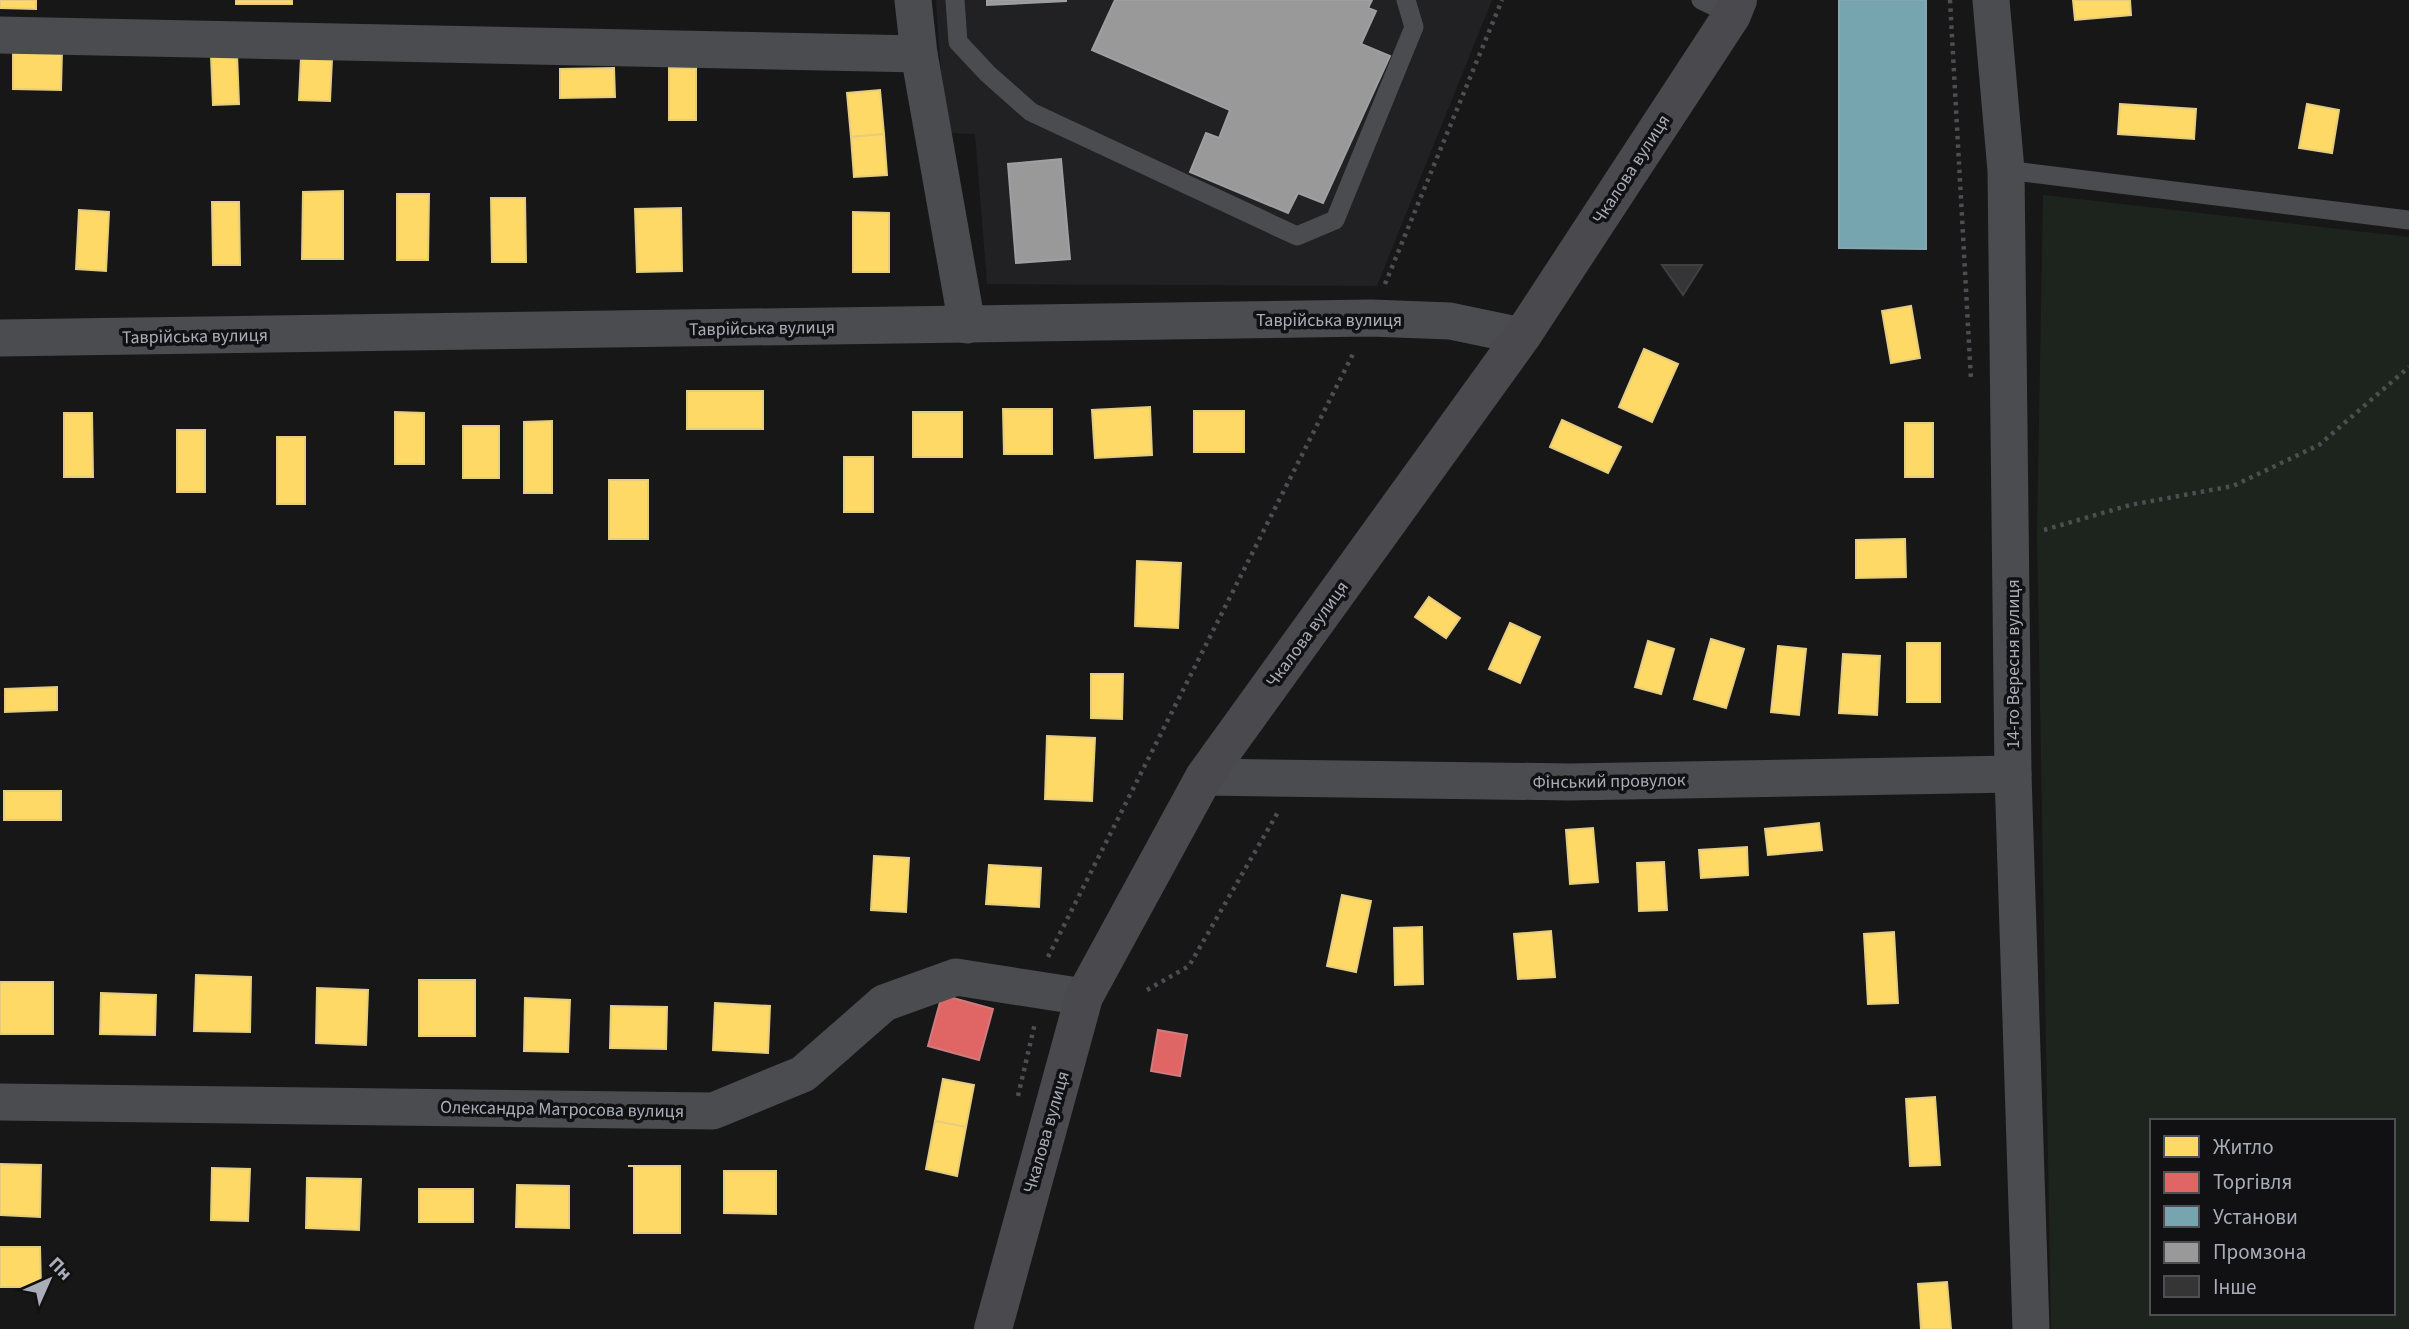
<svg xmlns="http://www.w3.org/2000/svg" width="2409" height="1329" viewBox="0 0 2409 1329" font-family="'Source Sans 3',sans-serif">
<rect width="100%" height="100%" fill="#171717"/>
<!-- built -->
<path fill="#212123" d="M 936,0 L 1492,0 L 1377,286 L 987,284 L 975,134 L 945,133 Z"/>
<!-- green -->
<path fill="#1d241e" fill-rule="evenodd" d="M 2043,195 L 2409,237 L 2409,1329 L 2051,1329 L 2037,533 ZM 2152,1121 L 2393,1121 L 2393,1313 L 2152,1313 Z"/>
<!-- homes -->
<g fill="#ffd966" stroke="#e5cc7f" stroke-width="2">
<path d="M 0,0 L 36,0 L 36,9 L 0,8 Z"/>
<rect x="236" y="0" width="56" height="4"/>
<path d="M 2073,0 L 2130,0 L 2131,15 L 2075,20 Z"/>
<path d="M 13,50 L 62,50 L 61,90 L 13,89 Z"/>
<path d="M 237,54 L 239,104 L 213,105 L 211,56 Z"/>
<path d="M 301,57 L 332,59 L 330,101 L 299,100 Z"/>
<path d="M 614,68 L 615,97 L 560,98 L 560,69 Z"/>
<rect x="669" y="68" width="27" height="52"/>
<path d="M 880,90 L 884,134 L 851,137 L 847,93 Z"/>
<path d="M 2120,104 L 2196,109 L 2194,139 L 2118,134 Z"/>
<path d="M 2307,104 L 2339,110 L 2332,153 L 2299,148 Z"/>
<path d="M 884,134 L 887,175 L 854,177 L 851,137 Z"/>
<path d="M 343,191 L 343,259 L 302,259 L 303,192 Z"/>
<path d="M 397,194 L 429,194 L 428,260 L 397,260 Z"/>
<path d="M 491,198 L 525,198 L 526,262 L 492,262 Z"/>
<path d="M 212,202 L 239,202 L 240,265 L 213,265 Z"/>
<path d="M 681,208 L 682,271 L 637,272 L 635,209 Z"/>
<path d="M 79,210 L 109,212 L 106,271 L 76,269 Z"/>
<path d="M 853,212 L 889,213 L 889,272 L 853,272 Z"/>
<path d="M 1911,306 L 1920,358 L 1891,363 L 1882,311 Z"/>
<path d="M 1644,349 L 1678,364 L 1652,422 L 1619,407 Z"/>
<rect x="687" y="391" width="76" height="38"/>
<path d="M 1150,407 L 1152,455 L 1095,458 L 1092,410 Z"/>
<path d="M 1003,409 L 1052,409 L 1052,454 L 1004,454 Z"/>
<rect x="1194" y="411" width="50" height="41"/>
<path d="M 395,412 L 424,413 L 424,464 L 395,464 Z"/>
<rect x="913" y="412" width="49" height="45"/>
<path d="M 64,413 L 92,413 L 93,477 L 64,477 Z"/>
<path d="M 1562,420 L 1621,447 L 1608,473 L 1550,447 Z"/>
<path d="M 552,421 L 552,493 L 524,493 L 524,422 Z"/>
<rect x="1905" y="423" width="28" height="54"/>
<rect x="463" y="426" width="36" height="52"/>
<rect x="177" y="430" width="28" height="62"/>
<rect x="277" y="437" width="28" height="67"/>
<rect x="844" y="457" width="29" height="55"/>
<rect x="609" y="480" width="39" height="59"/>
<path d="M 1905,539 L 1906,577 L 1856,578 L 1856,540 Z"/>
<path d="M 1137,561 L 1181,563 L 1178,628 L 1135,626 Z"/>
<path d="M 1429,597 L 1460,618 L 1446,638 L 1415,617 Z"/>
<path d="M 1510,623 L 1540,637 L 1520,683 L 1489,669 Z"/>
<path d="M 1711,639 L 1744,649 L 1726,708 L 1694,699 Z"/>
<path d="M 1648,641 L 1674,649 L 1661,694 L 1635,687 Z"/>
<rect x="1907" y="643" width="33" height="59"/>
<path d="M 1778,646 L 1806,649 L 1799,715 L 1771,712 Z"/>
<path d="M 1843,654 L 1880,656 L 1877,715 L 1839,713 Z"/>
<path d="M 1091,674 L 1123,674 L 1122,719 L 1091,718 Z"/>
<path d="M 57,687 L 57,710 L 5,712 L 5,689 Z"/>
<path d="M 1047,736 L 1095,738 L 1092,801 L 1045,799 Z"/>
<rect x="4" y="791" width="57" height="29"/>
<path d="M 1819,823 L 1822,850 L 1768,855 L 1765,829 Z"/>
<path d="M 1593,828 L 1598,882 L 1570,884 L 1566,830 Z"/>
<path d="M 1747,847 L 1748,875 L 1701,878 L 1699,850 Z"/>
<path d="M 874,856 L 909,858 L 906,912 L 871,910 Z"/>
<path d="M 1664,862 L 1667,910 L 1639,911 L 1637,863 Z"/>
<path d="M 989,865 L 1041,868 L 1039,907 L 986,904 Z"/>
<path d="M 1342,895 L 1371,901 L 1356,972 L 1327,966 Z"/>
<path d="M 1422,927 L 1423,984 L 1395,985 L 1394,928 Z"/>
<path d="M 1551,931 L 1555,977 L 1518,979 L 1514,934 Z"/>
<path d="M 1894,932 L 1898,1003 L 1868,1004 L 1864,934 Z"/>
<path d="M 196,975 L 251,977 L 250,1032 L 194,1031 Z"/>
<rect x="419" y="980" width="56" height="56"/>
<rect x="0" y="982" width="53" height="52"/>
<path d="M 317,988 L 368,990 L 366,1045 L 316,1043 Z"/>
<path d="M 101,993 L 156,995 L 155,1035 L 100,1034 Z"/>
<path d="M 525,998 L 570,1000 L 568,1052 L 524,1051 Z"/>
<path d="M 715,1003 L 770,1006 L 768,1053 L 713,1050 Z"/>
<path d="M 611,1006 L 667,1007 L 666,1049 L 610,1048 Z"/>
<path d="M 943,1079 L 974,1085 L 966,1127 L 935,1121 Z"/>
<path d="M 1935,1097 L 1940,1165 L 1910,1166 L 1906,1099 Z"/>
<path d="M 935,1121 L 966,1127 L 957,1176 L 926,1169 Z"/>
<path d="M 0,1164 L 41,1165 L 40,1217 L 0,1215 Z"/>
<path d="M 628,1166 L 680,1166 L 680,1233 L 634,1233 L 634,1166 Z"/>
<path d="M 212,1168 L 250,1169 L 248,1221 L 211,1220 Z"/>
<path d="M 724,1171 L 776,1171 L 776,1214 L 724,1213 Z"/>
<path d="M 307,1178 L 361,1179 L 359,1230 L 306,1228 Z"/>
<path d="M 517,1185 L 569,1186 L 569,1228 L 516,1227 Z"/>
<rect x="419" y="1189" width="54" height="33"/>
<path d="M 0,1247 L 40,1247 L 41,1287 L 0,1287 Z"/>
<path d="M 1947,1282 L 1951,1329 L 1921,1329 L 1918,1284 Z"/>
</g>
<!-- shops -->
<g fill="#e06666" stroke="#cf7b7f" stroke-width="2">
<path d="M 942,995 L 993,1009 L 979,1060 L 928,1046 Z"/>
<path d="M 1158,1030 L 1187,1035 L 1180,1076 L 1151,1071 Z"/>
</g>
<!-- public -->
<path fill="#76a5af" stroke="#85a7b2" stroke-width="2" d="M 1839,0 L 1926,0 L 1926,249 L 1839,248 Z"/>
<!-- industry -->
<g fill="#999" stroke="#9e9fa2" stroke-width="2">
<path d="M 987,0 L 1066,0 L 1066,1 L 987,5 Z"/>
<path d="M 1115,0 L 1372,0 L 1368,8 L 1376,11 L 1361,44 L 1390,56 L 1323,203 L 1298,193 L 1288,213 L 1190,172 L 1206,133 L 1219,138 L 1230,110 L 1092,50 Z"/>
<path d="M 1061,159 L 1070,259 L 1016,263 L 1008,164 Z"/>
</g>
<!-- building -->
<path fill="#353536" stroke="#3f4043" stroke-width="2" d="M 1662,265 L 1702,265 L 1683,295 Z"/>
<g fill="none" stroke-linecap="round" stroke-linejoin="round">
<!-- path -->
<g stroke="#4d4e52" stroke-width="4.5" stroke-dasharray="3.5 5" stroke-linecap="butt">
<path d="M 1950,0 L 1971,380"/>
<path d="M 1385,284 L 1502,0"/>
<path d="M 2044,530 L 2130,505 L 2233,486 L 2319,445 L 2409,367"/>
<path d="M 1048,957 L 1354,352"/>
<path d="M 1147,990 L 1189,966 L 1278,812"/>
<path d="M 1018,1096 L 1035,1023"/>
</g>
<!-- service -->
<g stroke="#4b4c50" stroke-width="19">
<path d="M 955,0 L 958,42 L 988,74 L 1031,112 L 1297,236 L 1335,220 L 1414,27 L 1406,0"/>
<path d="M 1701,0 L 1732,15"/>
<path d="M 2006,170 L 2409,220"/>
</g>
<!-- minor -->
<g stroke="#4b4c50" stroke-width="37">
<path d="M 913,0 L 919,54 L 967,325"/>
<path d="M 1991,0 L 2006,170 L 2013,774 L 2031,1329"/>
<path d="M 0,35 L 919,54"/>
<path d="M 0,338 L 1371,318 L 1450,321 L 1522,336"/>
<path d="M 1204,777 L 1570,782 L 2013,774"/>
<path d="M 0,1102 L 713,1111 L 803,1074 L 884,1003 L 956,977 L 1084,997"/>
</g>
<!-- secondary -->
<path stroke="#4a4a4e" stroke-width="38" d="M 993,1329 L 1084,997 L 1204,777 L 1522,336 L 1732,15 L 1738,0"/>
</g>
<g text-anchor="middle" stroke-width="7" stroke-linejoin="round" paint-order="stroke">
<!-- street labels -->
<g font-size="18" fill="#a8adb8" stroke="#111113">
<text transform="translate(1631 169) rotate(-57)" y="6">Чкалова вулиця</text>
<text x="1329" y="326">Таврійська вулиця</text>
<text transform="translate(762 328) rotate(-1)" y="6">Таврійська вулиця</text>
<text transform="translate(195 336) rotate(-1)" y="6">Таврійська вулиця</text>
<text transform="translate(1307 634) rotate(-54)" y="6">Чкалова вулиця</text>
<text transform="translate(2013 664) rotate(-90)" y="6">14-го Вересня вулиця</text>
<text transform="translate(1609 781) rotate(-1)" y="6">Фінський провулок</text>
<text transform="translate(562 1109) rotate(1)" y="6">Олександра Матросова вулиця</text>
<text transform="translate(1046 1132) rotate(-74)" y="6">Чкалова вулиця</text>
</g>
</g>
<!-- legend -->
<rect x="2150" y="1119" width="245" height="196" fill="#111113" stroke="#4d4f55" stroke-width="2"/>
<rect x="2164" y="1136" width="35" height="21" fill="#ffd966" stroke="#4d4f55" stroke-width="2"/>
<text x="2213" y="1154" font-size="21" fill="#a8adb8">Житло</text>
<rect x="2164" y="1172" width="35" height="21" fill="#e06666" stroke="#4d4f55" stroke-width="2"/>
<text x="2213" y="1189" font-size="21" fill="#a8adb8">Торгівля</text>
<rect x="2164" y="1206" width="35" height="21" fill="#76a5af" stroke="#4d4f55" stroke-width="2"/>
<text x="2213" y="1224" font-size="21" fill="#a8adb8">Установи</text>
<rect x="2164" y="1242" width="35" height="21" fill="#999999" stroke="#4d4f55" stroke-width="2"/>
<text x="2213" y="1259" font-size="21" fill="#a8adb8">Промзона</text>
<rect x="2164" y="1276" width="35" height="21" fill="#353536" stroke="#4d4f55" stroke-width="2"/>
<text x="2213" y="1294" font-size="21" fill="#a8adb8">Інше</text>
<!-- north arrow -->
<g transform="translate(49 1280) rotate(45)" stroke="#111113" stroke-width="5" paint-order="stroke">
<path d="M0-5L12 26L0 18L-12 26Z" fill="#a8adb8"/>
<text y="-10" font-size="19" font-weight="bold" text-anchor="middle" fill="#a8adb8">Пн</text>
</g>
</svg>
